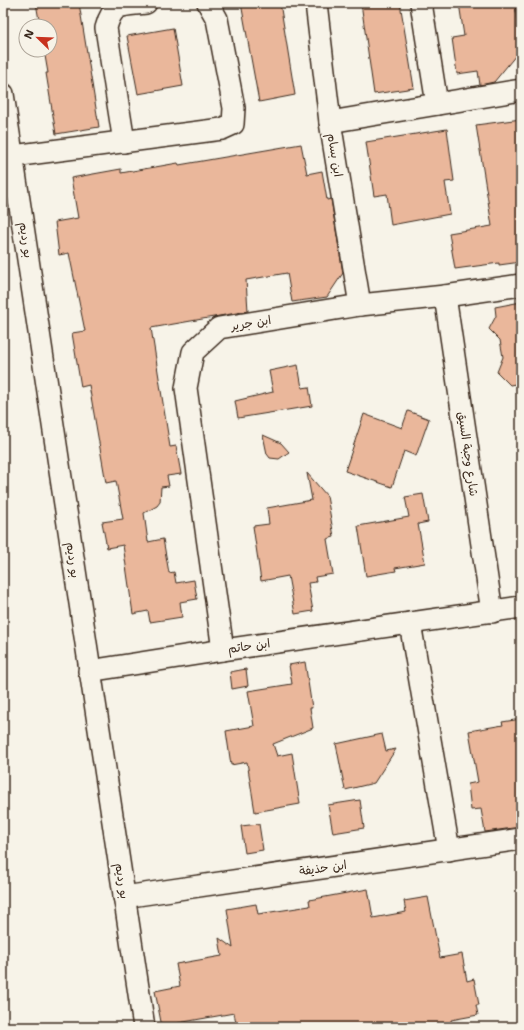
<svg xmlns="http://www.w3.org/2000/svg" width="524" height="1030" viewBox="0 0 524 1030" font-family="'Shantell Sans','Playpen Sans Arabic',sans-serif">
<rect width="100%" height="100%" fill="#f7f3e8"/>
<filter id="ink" filterUnits="userSpaceOnUse"><feTurbulence type="fractalNoise" baseFrequency=".025" numOctaves="2"/><feDisplacementMap in="SourceGraphic" scale="8" xChannelSelector="R" yChannelSelector="G"/><feConvolveMatrix kernelMatrix="1 2 1 2 8 2 1 2 1" color-interpolation-filters="sRGB"/></filter>
<g filter="url(#ink)">
<!-- building -->
<g fill="#eab79b" stroke="#3b2a1e">
<path d="M 36,3 L 79,3 L 99,127 L 56,134 L 46,73 L 48,73 L 44,50 L 50,50 L 50,26 L 40,26 Z"/>
<path d="M 241,3 L 280,3 L 295,95 L 259,102 Z"/>
<path d="M 361,3 L 400,3 L 414,88 L 374,94 Z"/>
<path d="M 459,3 L 515,3 L 517,19 L 521,18 L 521,49 L 494,82 L 480,85 L 478,71 L 457,74 L 452,38 L 464,36 Z"/>
<path d="M 173,28 L 183,86 L 138,94 L 127,36 Z"/>
<path d="M 521,119 L 521,262 L 499,265 L 499,263 L 455,269 L 449,233 L 492,226 L 476,125 Z"/>
<path d="M 447,129 L 454,181 L 445,182 L 450,214 L 391,225 L 387,194 L 374,196 L 366,142 Z"/>
<path d="M 301,144 L 307,174 L 322,171 L 327,200 L 331,199 L 343,273 L 327,297 L 292,302 L 287,273 L 246,280 L 248,311 L 151,328 L 170,447 L 176,446 L 181,474 L 167,476 L 169,486 L 161,487 L 160,502 L 157,506 L 144,513 L 148,542 L 163,539 L 169,573 L 174,572 L 176,583 L 194,580 L 197,599 L 180,602 L 182,617 L 150,622 L 148,611 L 133,614 L 123,545 L 107,548 L 102,522 L 123,519 L 116,481 L 106,483 L 89,385 L 81,387 L 72,333 L 85,331 L 69,253 L 59,255 L 55,222 L 78,218 L 71,178 L 121,169 L 121,173 L 178,163 L 179,165 Z"/>
<path d="M 521,302 L 521,383 L 510,385 L 497,372 L 503,357 L 500,340 L 489,329 L 496,316 L 495,307 Z"/>
<path d="M 298,365 L 302,388 L 309,387 L 312,406 L 238,418 L 235,401 L 273,392 L 269,371 Z"/>
<path d="M 408,411 L 429,419 L 416,456 L 404,451 L 392,487 L 345,471 L 364,414 L 402,428 Z"/>
<path d="M 263,435 L 281,443 L 289,452 L 279,459 L 270,458 L 267,454 Z"/>
<path d="M 307,473 L 327,496 L 334,537 L 327,539 L 333,574 L 315,577 L 316,582 L 308,583 L 313,611 L 295,614 L 288,576 L 261,581 L 253,526 L 269,524 L 267,508 L 312,500 Z"/>
<path d="M 423,494 L 428,522 L 418,524 L 425,563 L 395,568 L 396,571 L 366,576 L 358,526 L 409,517 L 405,497 Z"/>
<path d="M 305,662 L 312,708 L 310,708 L 313,728 L 273,744 L 277,756 L 292,753 L 300,804 L 255,812 L 247,762 L 231,765 L 226,731 L 254,726 L 248,691 L 292,684 L 289,665 Z"/>
<path d="M 246,669 L 248,686 L 232,689 L 230,672 Z"/>
<path d="M 521,719 L 521,813 L 518,813 L 520,827 L 485,832 L 481,809 L 471,810 L 468,784 L 478,782 L 469,731 L 503,725 L 502,722 Z"/>
<path d="M 382,734 L 386,751 L 396,749 L 374,783 L 345,790 L 336,744 Z"/>
<path d="M 360,800 L 364,828 L 333,833 L 328,805 Z"/>
<path d="M 259,824 L 263,850 L 245,853 L 241,826 Z"/>
<path d="M 368,889 L 373,918 L 406,912 L 404,901 L 428,897 L 440,958 L 462,954 L 467,981 L 474,979 L 479,1005 L 476,1005 L 478,1015 L 451,1020 L 452,1027 L 237,1027 L 234,1013 L 178,1023 L 178,1027 L 162,1027 L 155,991 L 180,986 L 176,964 L 222,956 L 219,938 L 233,948 L 227,909 L 256,904 L 258,914 L 310,906 L 309,900 Z"/>
</g>
<g fill="none" stroke-linecap="round" stroke-linejoin="round">
<defs>
<g id="minor">
<path d="M 316,3 L 330,122 L 360,305"/>
<path d="M 421,3 L 437,104"/>
<path d="M 3,94 L 144,1027"/>
<path d="M 330,122 L 521,90"/>
<path d="M 124,142 L 106,28 C 113,2 122,6 146,3"/>
<path d="M 13,156 L 222,129 L 233,124 L 234,108 L 217,19 L 208,3"/>
<path d="M 445,296 L 492,612"/>
<path d="M 410,623 L 449,850"/>
<path d="M 223,650 L 186,388 L 193,352 L 219,328 L 360,305 L 445,296 L 521,285"/>
<path d="M 89,671 L 223,650 L 521,607"/>
<path d="M 124,897 L 521,839"/>
</g>
</defs>
<!-- minor casing -->
<use href="#minor" stroke="#3b2a1e" stroke-width="24"/>
<!-- minor -->
<use href="#minor" stroke="#f7f3e8" stroke-width="21"/>
</g>
</g>
<g text-anchor="middle" stroke-width="3.5" stroke-linejoin="round" paint-order="stroke">
<!-- street labels -->
<g font-size="12" fill="#3b2a1e" stroke="#f7f3e8">
<text transform="translate(335 155) rotate(81)" y="4">ابن بسام</text>
<text transform="translate(26 240) rotate(82)" y="4">بو رديم</text>
<text transform="translate(251 323) rotate(-9)" y="4">ابن جرير</text>
<text transform="translate(468 454) rotate(82)" y="4">شارع وجبة السيق</text>
<text transform="translate(73 560) rotate(82)" y="4">بو رديم</text>
<text transform="translate(249 646) rotate(-8)" y="4">ابن حاتم</text>
<text transform="translate(323 868) rotate(-8)" y="4">ابن حذيفة</text>
<text transform="translate(122 881) rotate(81)" y="4">بو رديم</text>
</g>
</g>
<!-- margin -->
<rect width="524" height="1030" fill="none" stroke="#f7f3e8" stroke-width="16"/>
<rect x="8" y="8" width="508" height="1014" fill="none" stroke="#3b2a1e" stroke-width="1.5" filter="url(#ink)"/>
<!-- north arrow -->
<g transform="translate(38 38) rotate(293)"><circle r="19" fill="#f7f3e8" stroke="#aca397"/>
<path d="M0-3L7 15L0 10L-7 15Z" fill="#c8321e"/>
<text y="-6" font-size="11" font-weight="bold" text-anchor="middle" fill="#3b2a1e">N</text>
</g>
</svg>
